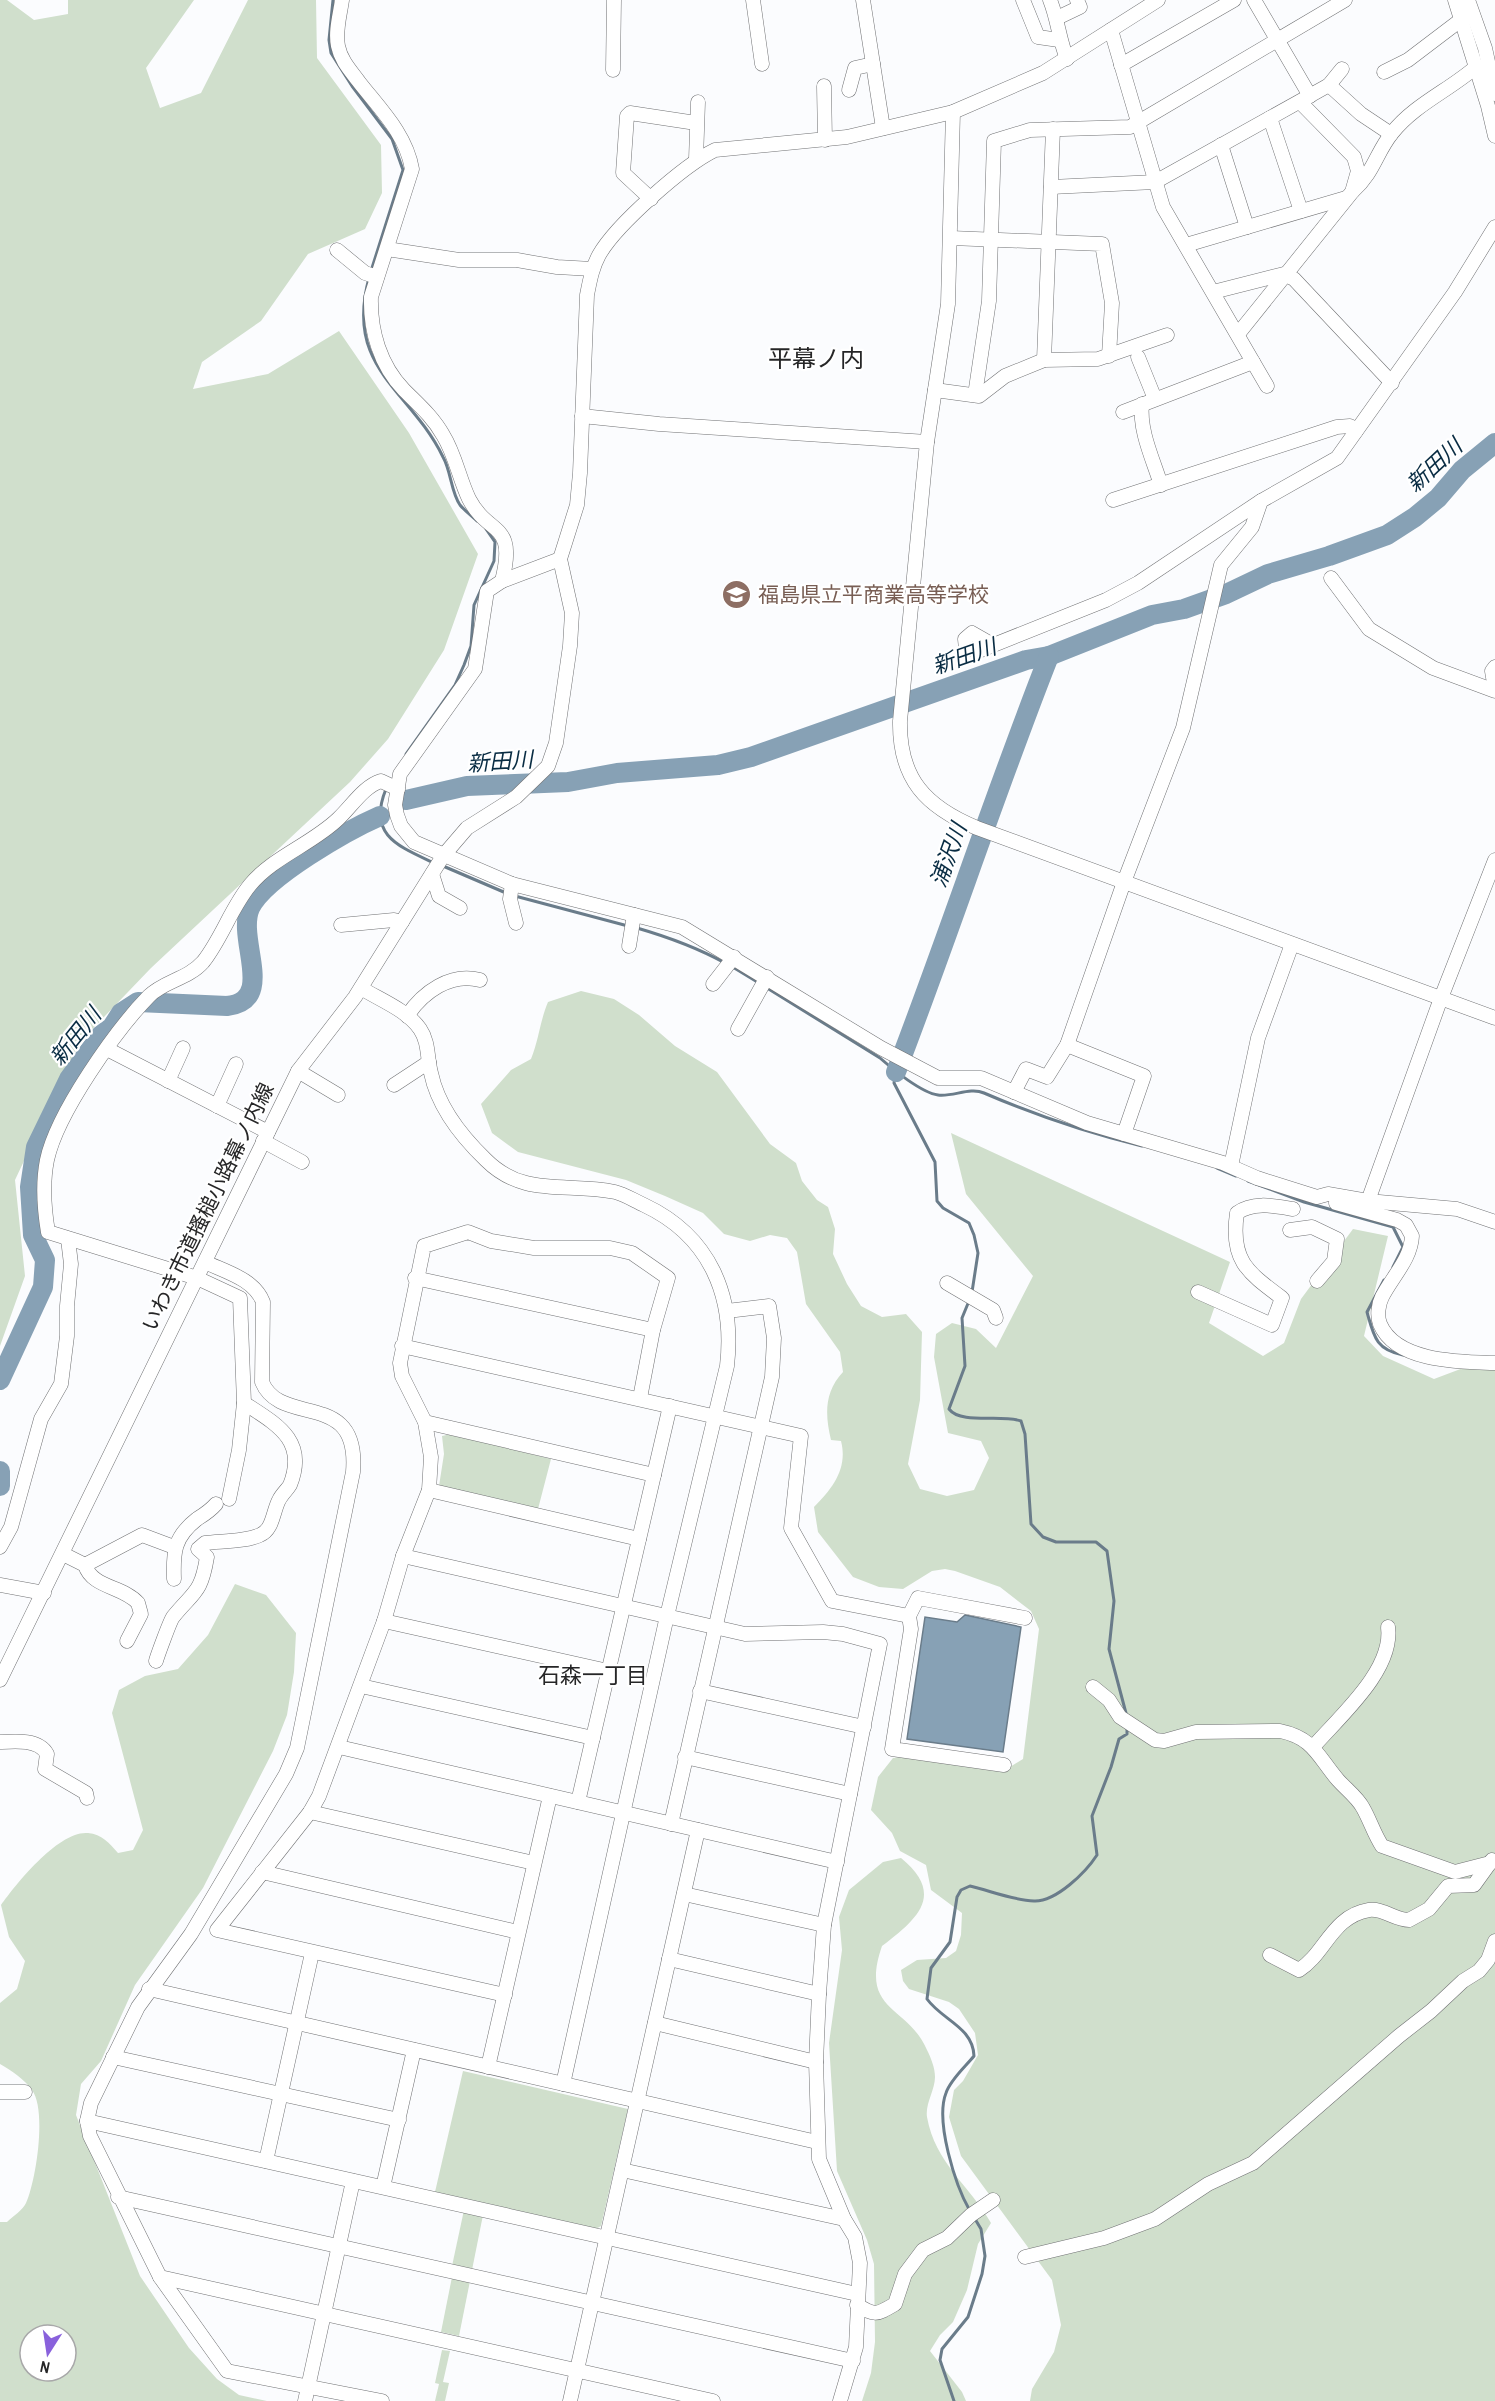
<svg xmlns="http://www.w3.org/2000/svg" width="1495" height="2401" viewBox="0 0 1495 2401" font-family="'Archivo Narrow','Noto Sans JP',sans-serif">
<rect width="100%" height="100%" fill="#fbfcfe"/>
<!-- green -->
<g fill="#d0dfcc" fill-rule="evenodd">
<path d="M 0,0 L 7,0 L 34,20 L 68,14 L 68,0 L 194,0 L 146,68 L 160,108 L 201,93 L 248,0 L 316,0 L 317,58 L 381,145 L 382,193 L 365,229 L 308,254 L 261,321 L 202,362 L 193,389 L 268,374 L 339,331 L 409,433 L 478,554 L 444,650 L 388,739 L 350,782 L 151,968 L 80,1042 L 15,1180 L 25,1276 L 0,1346 Z"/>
<path d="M 581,991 L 614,999 L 639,1015 L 675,1046 L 717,1072 L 770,1144 L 796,1163 L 802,1181 L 817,1200 L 828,1207 L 835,1229 L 833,1254 L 847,1284 L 861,1306 L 882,1317 L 906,1314 L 922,1332 L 920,1400 L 908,1464 L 920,1489 L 947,1496 L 974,1490 L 989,1458 L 981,1441 L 948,1433 L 934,1357 L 936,1334 L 952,1323 L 976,1329 L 996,1348 L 1033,1276 L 966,1194 L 951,1133 L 1230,1262 L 1209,1323 L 1263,1356 L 1284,1343 L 1301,1299 L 1353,1229 L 1388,1236 L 1364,1336 L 1383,1356 L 1434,1379 L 1495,1356 L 1495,2401 L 1030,2401 L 1032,2389 L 1054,2352 L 1061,2325 L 1052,2280 L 961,2156 L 949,2117 L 954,2090 L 963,2081 L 978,2055 L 975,2033 L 959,2009 L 949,2002 L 909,1989 L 903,1981 L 901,1970 L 917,1960 L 946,1958 L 956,1951 L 961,1935 L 962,1913 L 931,1890 L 926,1865 L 900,1851 L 892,1833 L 871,1810 L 878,1777 L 893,1758 L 922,1754 L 1005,1770 L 1023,1759 L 1039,1629 L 1031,1611 L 1000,1587 L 955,1571 L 945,1569 L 932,1571 L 903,1589 L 879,1587 L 853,1577 L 818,1532 L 814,1507 C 833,1488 848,1468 841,1441 L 831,1440 C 825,1415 824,1392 843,1372 L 840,1352 L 806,1304 L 797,1252 L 787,1238 L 770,1235 L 750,1241 L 724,1234 L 703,1213 L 665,1196 L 626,1180 L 518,1152 L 492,1133 L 481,1104 L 511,1070 L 531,1059 C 539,1039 540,1021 548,1002 Z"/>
<path d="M 451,1434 L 551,1459 L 538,1509 L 439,1486 L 444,1454 L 442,1436 Z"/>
<path d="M 235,1584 L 266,1595 L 296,1633 L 294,1672 L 287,1715 L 273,1751 L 203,1888 L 135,1985 L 101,2061 L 81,2084 L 76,2115 L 140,2276 L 189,2348 L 217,2379 L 239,2395 L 267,2401 L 0,2401 L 0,2222 L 7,2222 C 13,2216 23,2210 26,2203 C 36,2181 47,2110 32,2090 C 25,2080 11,2070 0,2064 L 0,2003 L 17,1989 L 25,1961 L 9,1937 L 1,1905 C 16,1884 59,1830 88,1833 C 102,1834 109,1843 118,1853 L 133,1850 L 143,1830 L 112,1713 L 119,1690 L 145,1676 L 178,1669 L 208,1635 ZM 30,2335 L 66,2335 L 66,2371 L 30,2371 Z"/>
<path d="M 901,1858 C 946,1895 917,1919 882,1946 C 859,2012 908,2005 927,2050 C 931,2058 935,2068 935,2077 C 935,2090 925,2104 927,2117 C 935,2163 970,2186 991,2223 L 978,2244 L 967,2290 L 953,2322 L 940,2335 L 930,2351 L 962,2392 L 966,2401 L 862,2401 L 871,2373 L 875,2342 L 874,2264 L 867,2240 L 837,2171 L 829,2043 L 842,1950 L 839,1917 L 849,1890 L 883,1862 Z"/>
<path d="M 463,2071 L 628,2109 L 601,2226 L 594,2230 L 435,2192 Z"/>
<path d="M 464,2210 L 483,2215 L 472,2270 L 452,2266 Z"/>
<path d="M 452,2277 L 470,2281 L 459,2336 L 441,2332 Z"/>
<path d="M 442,2350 L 450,2351 L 443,2382 L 449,2383 L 445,2401 L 435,2401 L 439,2384 L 435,2383 Z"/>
</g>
<!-- water -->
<path fill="#87a1b5" stroke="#6a7c8a" stroke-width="1.5" d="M 965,1615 L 1021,1627 L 1003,1752 L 907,1739 L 925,1617 L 957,1622 Z"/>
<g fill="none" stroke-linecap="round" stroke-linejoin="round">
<!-- stream -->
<g stroke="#6a7c8a" stroke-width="3">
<path d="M 333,0 L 329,40 L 331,53 L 352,86 L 392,139 L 403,170 L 371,271"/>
<path d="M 369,278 C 344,369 410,389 443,457 C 451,471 451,492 460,505 C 465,511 472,516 477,521"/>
<path d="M 406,754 L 455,685 L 464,665 L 471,646 L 474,605 L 494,561 L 495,542 L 486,529"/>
<path d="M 386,789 C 367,835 398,846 434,863"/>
<path d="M 443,866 L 506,893"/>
<path d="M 515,896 L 628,926"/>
<path d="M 637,928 C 668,937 696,947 725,963"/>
<path d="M 731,966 L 759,983"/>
<path d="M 767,988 L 880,1058 C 892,1069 922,1093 938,1095 C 953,1097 970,1087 984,1093 C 1035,1115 1088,1133 1142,1146"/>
<path d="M 896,1072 L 894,1083 L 935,1162 L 937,1201 L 943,1208 L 969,1223 L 974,1235 L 978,1253 L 972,1292"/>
<path d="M 1217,1168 L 1236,1176"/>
<path d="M 1248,1181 L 1304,1202 L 1393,1227 L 1403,1247 L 1393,1267"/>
<path d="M 1384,1280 L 1367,1312 C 1374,1337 1376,1350 1403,1355"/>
<path d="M 969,1301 L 962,1318 L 965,1366 L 949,1409 C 961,1425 1002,1414 1021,1421 L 1025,1434 L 1031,1524 L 1043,1537 L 1056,1542 L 1096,1542 L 1107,1551 L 1114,1601 L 1109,1649 L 1127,1717"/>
<path d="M 970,2211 C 955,2185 935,2121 946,2093 C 950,2080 966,2066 974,2056 C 973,2027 942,2020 927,1999 L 931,1968 L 950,1942 L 957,1897 L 961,1890 L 970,1886 C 991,1891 1012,1900 1034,1901 C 1056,1902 1086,1872 1097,1855 L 1092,1816 L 1111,1767 L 1119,1739 L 1127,1734 L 1127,1727"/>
<path d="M 954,2401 L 940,2360 L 942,2349 L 968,2317 L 982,2274 L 985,2256 L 981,2229 L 975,2219"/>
</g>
<!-- river -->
<g stroke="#87a1b5" stroke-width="20">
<path d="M 406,800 L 467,786 L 568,782 L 617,773 L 718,765 L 751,757 L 1026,660 L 1049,656 L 1152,615 L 1184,609 L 1226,594 L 1268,574 L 1329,556 L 1387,535 L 1415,517 L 1438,498 L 1462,470 L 1495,443"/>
<path d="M 896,1072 C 949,934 995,793 1049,656"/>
<path d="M 0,1380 L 43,1287 L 45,1260 L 33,1235 L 30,1187 L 36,1147 L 69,1079 L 101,1035 L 112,1027 L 121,1013 L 138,1002 L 227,1006 C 277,1000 236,940 250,908 C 265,877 348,830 380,816"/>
<path d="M 0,1471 L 0,1486"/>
</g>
<defs>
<g id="minor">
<path d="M 342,0 C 340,15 335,31 338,46 C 341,61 351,71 359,82 C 380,109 406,134 412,169 L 371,297 C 370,331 380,365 404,390 C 418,404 433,417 443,435 C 455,454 459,478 469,499 C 489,537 517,521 502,581 L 487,591 L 475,669 L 400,774 L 395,805 L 397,815 L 401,826 L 414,842 L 512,884 L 682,927 L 881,1048 L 938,1078 L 981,1078 L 1087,1123 L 1223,1163 L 1257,1178 L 1317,1197 L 1328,1194 L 1368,1201 L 1457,1209 L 1495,1222"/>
<path d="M 753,0 L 762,64"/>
<path d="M 863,0 L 883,128"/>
<path d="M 1023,0 L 1038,37 L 1059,40"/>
<path d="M 1050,0 C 1058,20 1059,39 1067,59"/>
<path d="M 1254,0 L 1310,96"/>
<path d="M 1455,0 L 1488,106 L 1495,136"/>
<path d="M 1468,0 L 1485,48 L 1495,94"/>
<path d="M 1057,18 L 1080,7 L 1077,0"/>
<path d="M 1111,30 L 1163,207 L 1267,386"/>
<path d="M 1121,65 L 1234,0"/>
<path d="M 613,70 L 614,0"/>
<path d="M 1384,72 L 1408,60 L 1462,19"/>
<path d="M 1329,85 L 1361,114 L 1391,134"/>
<path d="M 824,86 L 825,140"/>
<path d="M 849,90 L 855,68 L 873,64"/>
<path d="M 953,112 L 948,304 L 927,442 L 900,721 C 899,779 926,807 977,828 L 1495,1018"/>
<path d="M 1270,118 L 1301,211"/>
<path d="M 1221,145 L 1247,227"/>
<path d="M 696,159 L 698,102"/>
<path d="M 1051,187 L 1155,182 L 1329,85 L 1342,69"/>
<path d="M 1353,191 C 1374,172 1376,153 1392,133 C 1415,104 1450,90 1477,66"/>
<path d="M 651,199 L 623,173 L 627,116 L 630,113 L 696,123"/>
<path d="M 951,238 L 1102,244 L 1112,303 L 1109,356"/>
<path d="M 1186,245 L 1346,198"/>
<path d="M 387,249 L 459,260 L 517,260 L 557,267 L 592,269"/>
<path d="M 337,250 L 365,273 L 377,277"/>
<path d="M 1213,292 L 1284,274 L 1294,279 L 1392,383"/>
<path d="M 1238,334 L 1352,192 L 1358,171 L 1354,157 L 1300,102"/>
<path d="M 1138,357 L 1155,399"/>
<path d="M 1044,360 L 1053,129"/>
<path d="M 935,390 L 979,396 L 1005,376 L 1044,360 L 1098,359 L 1167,335"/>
<path d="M 975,395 L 989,301 L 994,141 L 1030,130 L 1130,127 L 1345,0"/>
<path d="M 1142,404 C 1139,431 1153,459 1161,485"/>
<path d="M 1123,412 L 1253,362"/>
<path d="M 582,416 L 659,424 L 927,442"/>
<path d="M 1113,500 L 1337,427 L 1350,426 L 1356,431"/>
<path d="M 1331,578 L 1369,629 L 1433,668 L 1495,691"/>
<path d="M 502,581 L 560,559"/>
<path d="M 993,645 L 972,633 L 965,639 L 966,649 L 981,650 L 1106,600 L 1138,583 L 1261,501"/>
<path d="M 1495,667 L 1492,671 L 1495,689"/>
<path d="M 432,874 L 439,896 L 460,908"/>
<path d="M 512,884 L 510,899 L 516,923"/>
<path d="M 341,925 L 394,920 L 402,922"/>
<path d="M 629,946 L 634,915"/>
<path d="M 713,984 L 734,957"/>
<path d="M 361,988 C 380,1000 407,1010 420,1029 C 429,1042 427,1058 431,1073 C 438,1107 461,1136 486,1160 C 524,1198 567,1182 615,1192 C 624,1194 635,1201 644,1205 C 710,1236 735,1296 727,1366 L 667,1616 L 563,2084"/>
<path d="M 407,1016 C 423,992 451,972 480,980"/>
<path d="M 738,1029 L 767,977"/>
<path d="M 1067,1045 L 1144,1076 L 1124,1134"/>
<path d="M 107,1049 L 268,1132"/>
<path d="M 298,1071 L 338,1095"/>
<path d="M 168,1081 L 183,1048"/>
<path d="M 394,1085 L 429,1062"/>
<path d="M 1014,1092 L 1026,1069 L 1047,1077 L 1067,1045 L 1124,882 L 1183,728 L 1221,565 L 1252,527 L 1261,501 L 1337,458 L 1455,292 L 1495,227"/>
<path d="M 217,1106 L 236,1064"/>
<path d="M 263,1141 L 302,1162"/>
<path d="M 1231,1166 L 1258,1038 L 1292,944"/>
<path d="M 1368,1201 L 1441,998 L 1495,860"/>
<path d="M 1336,1203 L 1397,1220 L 1406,1225 L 1412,1236 C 1411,1259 1392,1277 1382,1297 C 1378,1305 1377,1316 1380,1324 C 1396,1362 1459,1362 1495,1363"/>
<path d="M 1290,1230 L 1312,1227 L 1337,1239 L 1334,1261 L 1317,1281"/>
<path d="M 205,1262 C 226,1272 254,1279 263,1302 L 262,1382 C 281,1428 360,1388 353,1472 L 297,1748 L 286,1774 L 191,1934 L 138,2007 L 91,2103 L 87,2121 L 90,2136 L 160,2277 L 227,2371 L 382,2401"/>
<path d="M 415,1278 L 653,1330"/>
<path d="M 947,1283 L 993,1310 L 996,1318"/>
<path d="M 1198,1292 L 1272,1325 L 1282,1298 C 1247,1272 1230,1260 1237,1213 C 1253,1201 1275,1206 1293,1209"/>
<path d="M 402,1346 L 801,1436 L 791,1528 L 832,1601 L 909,1616"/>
<path d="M 425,1422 L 654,1475"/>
<path d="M 429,1490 L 639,1539"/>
<path d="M 229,1499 L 239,1450 L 244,1403 L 240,1298 L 197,1278 L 48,1232 C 44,1208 42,1185 47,1160 C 57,1113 116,1030 149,996 C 164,981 188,979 203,962 C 222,938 231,908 250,885 C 273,857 312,844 338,819 C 351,807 364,786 381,781 L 398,789"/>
<path d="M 0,1547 L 11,1527 L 41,1419 L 61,1384 L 67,1336 L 67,1306 L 71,1264 L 68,1239"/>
<path d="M 63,1554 L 85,1565 C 92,1588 123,1586 138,1603 L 141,1614 L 127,1641"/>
<path d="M 403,1556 L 745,1634 L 823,1632 L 843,1634 L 880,1644 L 824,1925 L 819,1994 L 816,2062 L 819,2159 L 844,2219 L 855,2237 L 860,2263 L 856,2347 L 840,2401"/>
<path d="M 85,1565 L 142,1535 L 174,1547"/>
<path d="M 174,1579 C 173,1552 174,1537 197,1519 C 205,1514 210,1511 216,1504"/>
<path d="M 0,1585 L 44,1593"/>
<path d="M 384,1621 L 608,1671"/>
<path d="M 156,1661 C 157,1657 170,1621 173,1617 C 194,1591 201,1594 207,1557 L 198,1549 L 205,1543 C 221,1541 244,1542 260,1535 C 273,1530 273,1511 279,1500 C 282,1494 287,1490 290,1485 C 308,1440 276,1424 244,1403"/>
<path d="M 0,1680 L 298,1071 L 355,997 L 443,856 L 467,828 L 516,797 L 548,766 L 556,743 L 570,646 L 572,613 L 560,559 L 577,505 L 580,473 L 587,295 C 590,280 592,268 599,255 C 616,225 684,165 715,150 L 847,137 L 953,112 L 1043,73 L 1158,0"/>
<path d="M 361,1686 L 593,1738"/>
<path d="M 1093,1687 L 1109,1700 L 1120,1717 L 1155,1740 L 1164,1741 L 1196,1732 L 1280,1731 C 1314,1738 1318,1757 1338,1780 C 1346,1789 1358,1798 1363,1808 C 1370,1820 1374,1834 1382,1846 L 1455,1872 L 1490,1863"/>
<path d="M 700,1691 L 864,1727"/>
<path d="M 0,1742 C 15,1741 39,1739 47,1754 L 45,1769 L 86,1793 L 87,1798"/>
<path d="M 339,1747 L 837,1862"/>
<path d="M 1313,1747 C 1339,1717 1394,1670 1388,1627"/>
<path d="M 685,1757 L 850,1794"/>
<path d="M 1004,1765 L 892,1749 L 911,1629 L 909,1616 L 918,1598 L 1025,1618"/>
<path d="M 578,1802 L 670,1406"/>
<path d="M 310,1812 L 534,1863"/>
<path d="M 671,1824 L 772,1377 L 774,1338 L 769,1306 L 727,1311"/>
<path d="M 262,1872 L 518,1932"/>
<path d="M 684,1894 L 824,1925"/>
<path d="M 1270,1955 L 1299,1970 C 1325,1954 1332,1916 1369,1910 C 1383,1908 1395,1920 1409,1920 L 1429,1909 L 1448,1886 L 1474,1885 L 1492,1860"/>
<path d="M 669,1959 L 819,1994"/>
<path d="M 149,1989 L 817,2142"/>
<path d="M 505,1995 L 217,1930 L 310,1812 L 319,1796 L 384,1621 L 403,1556 L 429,1490 L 431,1457 L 425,1422 L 402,1376 L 400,1363 L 424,1246 L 468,1232 L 491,1241 L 534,1248 L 610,1248 L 632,1253 L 668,1278 L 653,1330 L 640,1398"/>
<path d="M 655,2023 L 816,2062"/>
<path d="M 113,2057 L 399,2120"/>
<path d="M 488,2067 L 550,1796"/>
<path d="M 0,2092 L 25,2092"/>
<path d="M 87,2121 L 857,2294"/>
<path d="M 266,2161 L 312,1953"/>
<path d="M 622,2170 L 844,2219"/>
<path d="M 383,2187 L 414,2050"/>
<path d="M 118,2197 L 853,2361"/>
<path d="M 1025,2257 L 1104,2238 L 1155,2219 L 1208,2184 L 1253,2163 L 1399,2036 L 1431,2011 L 1463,1981 L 1479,1971 L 1488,1960 L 1495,1941"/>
<path d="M 160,2277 L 713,2401"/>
<path d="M 857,2305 C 875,2316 876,2315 895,2304 L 905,2274 L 923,2250 L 947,2238 L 971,2215 L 993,2200"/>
<path d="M 305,2401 L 353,2181"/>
<path d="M 570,2401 L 698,1830"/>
</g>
</defs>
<!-- minor casing -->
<use href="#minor" stroke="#717274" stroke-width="15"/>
<!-- minor -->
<use href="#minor" stroke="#fff" stroke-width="14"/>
</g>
<!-- icons -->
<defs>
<symbol id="school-disc" viewBox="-11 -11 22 22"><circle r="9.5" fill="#8d6e63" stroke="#fff"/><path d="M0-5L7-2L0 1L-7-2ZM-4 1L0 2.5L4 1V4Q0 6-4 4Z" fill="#fff"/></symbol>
</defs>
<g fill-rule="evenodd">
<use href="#school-disc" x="720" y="578" width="33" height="33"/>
</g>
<g text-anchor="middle" stroke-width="4.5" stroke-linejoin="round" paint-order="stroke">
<!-- education labels -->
<g font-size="21" fill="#785e54" stroke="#fff" text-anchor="start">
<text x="758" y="602">福島県立平商業高等学校</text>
</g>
<!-- street labels -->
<g font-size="21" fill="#262627" stroke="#fff">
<text transform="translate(208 1207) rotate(-64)" y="7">いわき市道搔槌小路幕ノ内線</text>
</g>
<!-- water labels -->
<g font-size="22" font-style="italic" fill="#092c43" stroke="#fff">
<text transform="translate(1434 465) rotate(-43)" y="8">新田川</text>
<text transform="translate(964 656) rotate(-19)" y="8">新田川</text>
<text transform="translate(500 761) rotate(-4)" y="8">新田川</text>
<text transform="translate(948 855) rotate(-70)" y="8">浦沢川</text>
<text transform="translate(75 1036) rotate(-51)" y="8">新田川</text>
</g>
<!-- neighbourhood labels -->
<g font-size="22" fill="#262627" stroke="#fff">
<text x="593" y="1683">石森一丁目</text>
</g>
<!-- quarter labels -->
<g font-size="24" fill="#262627" stroke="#fff">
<text x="816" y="367">平幕ノ内</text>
</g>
</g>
<!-- north arrow -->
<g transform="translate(48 2353) rotate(192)"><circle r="28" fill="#ffffff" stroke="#a8a8a9" stroke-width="1.5"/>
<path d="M0-4.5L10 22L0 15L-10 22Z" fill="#8961dc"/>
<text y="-9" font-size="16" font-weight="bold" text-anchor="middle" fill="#262627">N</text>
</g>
</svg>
